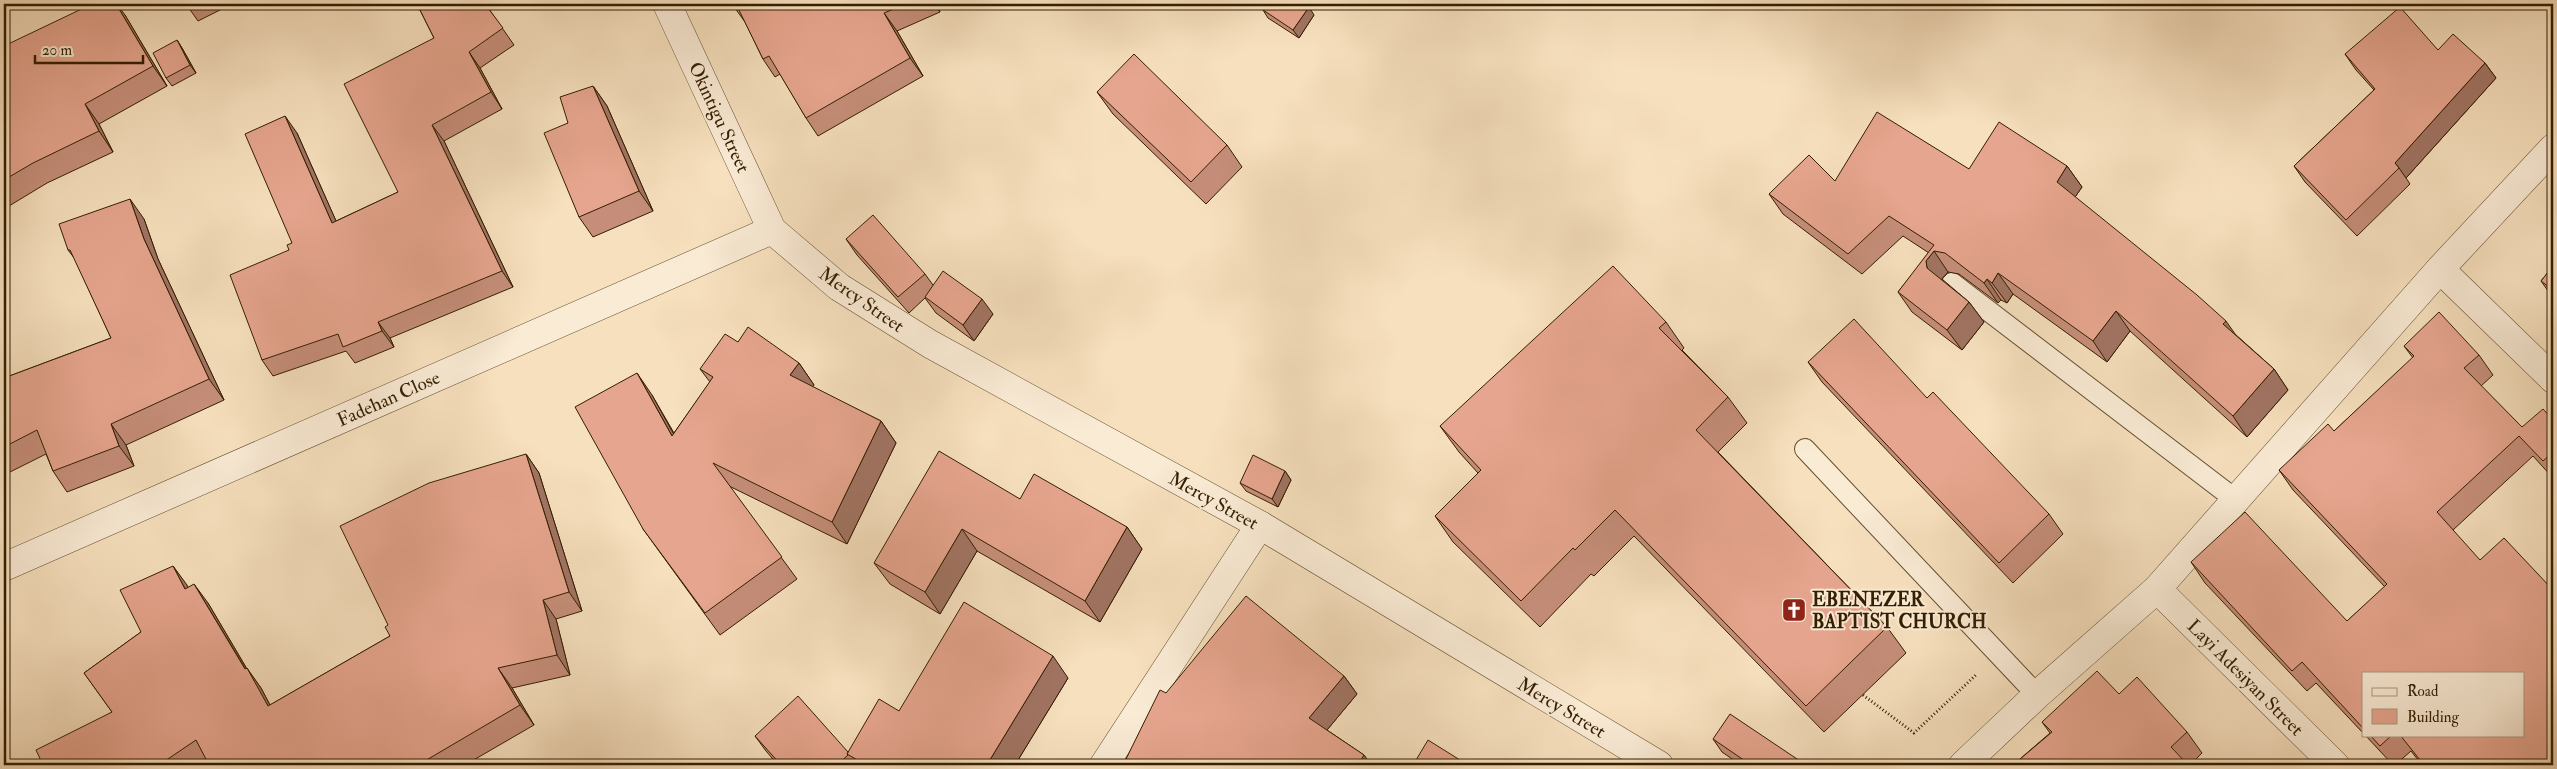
<svg xmlns="http://www.w3.org/2000/svg" width="2557" height="769" viewBox="0 0 2557 769" font-family="'IM FELL Double Pica',serif">
<rect width="100%" height="100%" fill="#f7e0be"/>
<filter id="stains"><feTurbulence type="fractalNoise" baseFrequency=".004" numOctaves="4"/><feColorMatrix values="0 0 0 0 .2 0 0 0 0 .09 0 0 0 0 .02 0 0 0 .5 -.17"/></filter>
<radialGradient id="worn" r=".72"><stop offset=".6" stop-color="#630" stop-opacity="0"/><stop offset="1" stop-color="#630" stop-opacity=".3"/></radialGradient>
<g fill="none" stroke-linecap="round" stroke-linejoin="round">
<defs>
<g id="service">
<path d="M 1952,283 L 2236,500"/>
<path d="M 1805,449 L 2037,695"/>
</g>
<g id="minor">
<path d="M 667,4 L 772,230 L 839,287 L 930,344 L 1260,525 L 1659,765"/>
<path d="M 2440,269 L 2553,379"/>
<path d="M 4,567 L 772,230"/>
<path d="M 2157,589 L 2335,765"/>
<path d="M 1104,765 L 1260,525"/>
<path d="M 1963,765 L 2037,695 L 2157,589 L 2440,269 L 2553,148"/>
</g>
</defs>
<!-- service casing -->
<use href="#service" stroke="#644e30" stroke-width="22"/>
<!-- minor casing -->
<use href="#minor" stroke="#644e30" stroke-width="29"/>
<!-- path -->
<path stroke="#331e00" stroke-width="3" stroke-dasharray="1 2.5" stroke-linecap="butt" d="M 1863,695 L 1914,733 L 1977,674"/>
<!-- service -->
<use href="#service" stroke="#faebd5" stroke-width="20"/>
<!-- minor -->
<use href="#minor" stroke="#faebd5" stroke-width="28"/>
</g>
<!-- wall -->
<g fill="#c68e7a" stroke="#331e00">
<path d="M 186,4 L 232,4 L 198,21 Z"/>
<path d="M 417,4 L 502,4 L 489,9 L 514,45 L 480,68 L 502,109 L 444,141 L 513,287 L 390,338 L 394,347 L 355,363 L 346,351 L 273,376 L 262,360 L 289,250 L 292,243 L 297,133 L 336,221 L 398,192 L 434,38 Z"/>
<path d="M 732,4 L 936,4 L 940,12 L 897,31 L 923,76 L 818,136 L 806,118 L 780,74 L 775,77 L 763,59 L 745,22 Z"/>
<path d="M 1263,10 L 1314,15 L 1299,38 L 1268,18 Z"/>
<path d="M 125,15 L 167,86 L 99,124 L 113,152 L 47,183 L 4,209 L 4,46 Z"/>
<path d="M 177,40 L 182,48 L 196,73 L 172,86 L 166,78 Z"/>
<path d="M 2438,50 L 2485,63 L 2496,78 L 2406,178 L 2410,184 L 2357,236 L 2305,182 L 2294,166 L 2374,90 L 2356,70 L 2345,54 Z"/>
<path d="M 593,86 L 607,106 L 653,211 L 593,237 L 579,217 L 568,123 Z"/>
<path d="M 1097,92 L 1227,145 L 1242,167 L 1206,204 L 1113,114 Z"/>
<path d="M 2067,166 L 2082,187 L 2075,197 L 2235,334 L 2274,369 L 2288,390 L 2247,437 L 2130,331 L 2107,362 L 2013,294 L 2007,303 L 2001,300 L 1998,303 L 1959,274 L 1948,272 L 1942,279 L 1969,302 L 1984,322 L 1962,350 L 1912,312 L 1898,292 L 1929,253 L 1903,236 L 1862,274 L 1783,214 L 1769,194 L 1835,181 L 1969,169 Z"/>
<path d="M 144,219 L 158,259 L 224,400 L 126,445 L 134,466 L 67,492 L 53,471 L 46,454 L 4,475 L 4,378 L 111,338 L 75,259 L 68,250 Z"/>
<path d="M 846,239 L 925,274 L 933,285 L 993,314 L 974,341 L 936,313 L 925,298 L 909,313 L 857,255 Z"/>
<path d="M 2553,266 L 2553,298 L 2541,281 Z"/>
<path d="M 1666,322 L 1684,348 L 1682,350 L 1728,397 L 1747,423 L 1718,452 L 1887,627 L 1906,653 L 1824,732 L 1634,536 L 1594,576 L 1591,574 L 1540,627 L 1453,542 L 1435,516 L 1478,473 L 1459,452 L 1440,426 Z"/>
<path d="M 738,342 L 799,363 L 814,385 L 812,387 L 881,421 L 896,443 L 847,544 L 729,486 L 797,579 L 720,635 L 643,529 L 652,395 L 674,433 L 710,382 L 700,369 Z"/>
<path d="M 2404,346 L 2479,355 L 2493,375 L 2481,386 L 2522,427 L 2553,420 L 2553,478 L 2533,456 L 2453,530 L 2553,765 L 2422,765 L 2411,751 L 2395,765 L 2393,765 L 2365,735 L 2523,735 L 2363,673 L 2363,733 L 2316,683 L 2307,691 L 2205,583 L 2191,562 L 2347,621 L 2385,587 L 2293,490 L 2279,470 L 2334,431 L 2413,358 Z"/>
<path d="M 1808,362 L 2049,514 L 2063,534 L 2013,583 L 1822,382 Z"/>
<path d="M 526,454 L 539,473 L 582,611 L 556,619 L 570,675 L 512,688 L 534,725 L 465,765 L 209,765 L 207,761 L 201,765 L 43,765 L 112,712 L 84,673 L 141,632 L 173,566 L 188,588 L 208,603 L 247,669 L 261,688 L 270,705 L 390,636 L 388,625 Z"/>
<path d="M 1285,471 L 1291,480 L 1278,507 L 1246,491 L 1240,483 Z"/>
<path d="M 1020,499 L 1127,527 L 1142,549 L 1100,622 L 977,551 L 940,614 L 890,584 L 874,563 Z"/>
<path d="M 1344,676 L 1357,694 L 1327,730 L 1364,755 L 1371,765 L 1130,765 L 1126,759 L 1166,693 Z"/>
<path d="M 1068,678 L 1015,765 L 778,765 L 766,751 L 755,736 L 848,752 L 899,711 Z"/>
<path d="M 2119,694 L 2187,732 L 2202,753 L 2190,765 L 2013,765 L 2050,733 L 2042,722 Z"/>
<path d="M 1713,739 L 1806,765 L 1741,765 L 1722,752 Z"/>
</g>
<!-- shaded-wall -->
<g fill="#a17463" stroke="#331e00">
<path d="M 116,4 L 117,4 L 125,15 L 167,86 L 153,66 Z"/>
<path d="M 934,4 L 936,4 L 940,12 Z"/>
<path d="M 1309,7 L 1314,15 L 1299,38 L 1293,30 Z"/>
<path d="M 884,13 L 897,31 L 923,76 L 910,58 Z"/>
<path d="M 177,40 L 182,48 L 196,73 L 190,65 Z"/>
<path d="M 469,52 L 480,68 L 502,109 L 491,92 Z"/>
<path d="M 2485,63 L 2496,78 L 2406,178 L 2399,168 L 2395,163 Z"/>
<path d="M 593,86 L 607,106 L 653,211 L 639,191 Z"/>
<path d="M 85,104 L 99,124 L 113,152 L 99,131 Z"/>
<path d="M 285,116 L 297,133 L 344,239 L 332,223 Z"/>
<path d="M 432,125 L 444,141 L 513,287 L 502,271 Z"/>
<path d="M 2067,166 L 2082,187 L 2071,203 L 2057,182 Z"/>
<path d="M 130,199 L 144,219 L 158,259 L 224,400 L 209,379 L 144,239 Z"/>
<path d="M 1934,251 L 1948,272 L 1940,281 L 1927,268 L 1926,261 Z"/>
<path d="M 1998,273 L 2013,294 L 2007,303 L 1992,283 Z"/>
<path d="M 1987,279 L 2001,300 L 1998,303 L 1984,283 Z"/>
<path d="M 982,299 L 993,314 L 974,341 L 963,325 Z"/>
<path d="M 1969,302 L 1984,322 L 1962,350 L 1947,330 Z"/>
<path d="M 2116,311 L 2130,331 L 2107,362 L 2093,341 Z"/>
<path d="M 2226,321 L 2240,341 L 2223,324 Z"/>
<path d="M 378,322 L 390,338 L 394,347 L 382,331 Z"/>
<path d="M 799,363 L 814,385 L 805,397 L 790,375 Z"/>
<path d="M 2274,369 L 2288,390 L 2247,437 L 2233,416 Z"/>
<path d="M 637,373 L 652,395 L 687,458 L 672,436 Z"/>
<path d="M 881,421 L 896,443 L 847,544 L 832,522 Z"/>
<path d="M 111,424 L 126,445 L 134,466 L 119,446 Z"/>
<path d="M 526,454 L 539,473 L 582,611 L 569,592 Z"/>
<path d="M 1285,471 L 1291,480 L 1278,507 L 1272,499 Z"/>
<path d="M 1127,527 L 1142,549 L 1100,622 L 1085,601 Z"/>
<path d="M 962,529 L 977,551 L 940,614 L 925,592 Z"/>
<path d="M 173,566 L 187,585 L 198,609 L 185,589 Z"/>
<path d="M 194,584 L 208,603 L 254,681 L 247,668 L 261,688 L 281,726 L 268,706 Z"/>
<path d="M 543,600 L 556,619 L 570,675 L 557,655 Z"/>
<path d="M 1053,656 L 1068,678 L 1015,765 L 990,765 L 988,763 Z"/>
<path d="M 498,668 L 512,688 L 534,725 L 520,705 Z"/>
<path d="M 1344,676 L 1357,694 L 1322,736 L 1309,718 Z"/>
<path d="M 1364,755 L 1371,765 L 1358,765 Z"/>
</g>
<!-- building -->
<g fill="#e6a58e" stroke="#331e00">
<path d="M 92,4 L 116,4 L 153,66 L 85,104 L 99,131 L 33,163 L 4,180 L 4,46 Z"/>
<path d="M 417,4 L 485,4 L 503,28 L 469,52 L 491,92 L 432,125 L 502,271 L 378,322 L 382,331 L 343,347 L 338,334 L 262,360 L 230,275 L 289,250 L 287,245 L 292,243 L 245,134 L 285,116 L 332,223 L 398,192 L 344,84 L 434,38 Z"/>
<path d="M 736,4 L 906,4 L 884,13 L 910,58 L 806,118 L 769,56 L 763,59 Z"/>
<path d="M 1267,4 L 1304,4 L 1309,7 L 1293,30 L 1263,10 Z"/>
<path d="M 2400,7 L 2438,50 L 2453,34 L 2485,63 L 2395,163 L 2399,168 L 2346,220 L 2294,166 L 2375,89 L 2345,54 Z"/>
<path d="M 177,40 L 190,65 L 166,78 L 153,53 Z"/>
<path d="M 1134,54 L 1227,145 L 1191,182 L 1097,92 Z"/>
<path d="M 593,86 L 639,191 L 579,217 L 544,133 L 568,123 L 560,97 Z"/>
<path d="M 1877,112 L 1969,169 L 1999,122 L 2067,166 L 2057,182 L 2197,295 L 2226,321 L 2223,324 L 2274,369 L 2233,416 L 2116,311 L 2093,341 L 1998,273 L 1992,283 L 1987,279 L 1984,283 L 1945,253 L 1934,251 L 1926,261 L 1927,268 L 1969,302 L 1947,330 L 1898,292 L 1934,245 L 1889,216 L 1848,254 L 1769,194 L 1809,155 L 1835,181 Z"/>
<path d="M 130,199 L 144,239 L 209,379 L 111,424 L 119,446 L 53,471 L 37,430 L 4,447 L 4,378 L 111,338 L 70,250 L 68,250 L 59,224 Z"/>
<path d="M 873,215 L 925,274 L 898,297 L 846,239 Z"/>
<path d="M 1613,266 L 1666,322 L 1659,328 L 1728,397 L 1696,430 L 1887,627 L 1806,706 L 1615,510 L 1575,550 L 1573,548 L 1521,601 L 1435,516 L 1481,470 L 1440,426 Z"/>
<path d="M 2553,266 L 2553,290 L 2541,281 Z"/>
<path d="M 943,271 L 982,299 L 963,325 L 925,297 Z"/>
<path d="M 2439,312 L 2479,355 L 2464,368 L 2522,427 L 2543,409 L 2553,420 L 2553,452 L 2543,461 L 2519,436 L 2437,512 L 2480,560 L 2504,538 L 2553,590 L 2553,765 L 2424,765 L 2400,735 L 2523,735 L 2523,673 L 2363,673 L 2363,728 L 2302,662 L 2292,671 L 2191,562 L 2245,512 L 2347,621 L 2387,584 L 2279,470 L 2328,424 L 2334,431 L 2414,356 L 2404,346 Z"/>
<path d="M 1854,319 L 1927,398 L 1933,392 L 2049,514 L 1999,563 L 1808,362 Z"/>
<path d="M 748,327 L 799,363 L 790,375 L 881,421 L 832,522 L 713,463 L 782,557 L 705,613 L 643,529 L 575,407 L 637,373 L 672,436 L 713,377 L 700,369 L 725,334 L 738,342 Z"/>
<path d="M 939,451 L 1020,499 L 1034,474 L 1127,527 L 1085,601 L 962,529 L 925,592 L 874,563 Z"/>
<path d="M 526,454 L 569,592 L 543,600 L 557,655 L 498,668 L 520,705 L 418,765 L 209,765 L 196,740 L 159,765 L 43,765 L 36,750 L 112,712 L 84,673 L 141,632 L 120,590 L 173,566 L 185,589 L 194,584 L 245,669 L 247,668 L 268,706 L 390,636 L 385,627 L 388,625 L 340,526 L 429,483 Z"/>
<path d="M 1253,455 L 1285,471 L 1272,499 L 1240,483 Z"/>
<path d="M 1246,596 L 1344,676 L 1309,718 L 1364,755 L 1358,765 L 1138,765 L 1126,759 L 1160,690 L 1166,693 Z"/>
<path d="M 964,602 L 1053,656 L 988,763 L 992,765 L 866,765 L 847,754 L 879,699 L 899,711 Z"/>
<path d="M 2097,671 L 2119,694 L 2137,677 L 2187,732 L 2171,747 L 2188,765 L 2013,765 L 2052,732 L 2042,722 Z"/>
<path d="M 798,696 L 848,752 L 847,754 L 848,755 L 837,765 L 781,765 L 755,736 Z"/>
<path d="M 1730,714 L 1806,765 L 1751,765 L 1713,739 Z"/>
<path d="M 2370,735 L 2392,735 L 2380,746 Z"/>
<path d="M 1428,740 L 1468,765 L 1413,765 Z"/>
</g>
<!-- icons -->
<defs>
<symbol id="church-square" viewBox="-11 -11 22 22"><rect x="-9" y="-9" width="18" height="18" rx="4" fill="#8f2418" stroke="#faebd5"/><path d="M-1.2-6h2.4v3.5h3.3v2.4h-3.3V6h-2.4V-.1h-3.3v-2.4h3.3Z" fill="#fff"/></symbol>
</defs>
<g fill-rule="evenodd">
<use href="#church-square" x="1780" y="596" width="28" height="28"/>
</g>
<g text-anchor="middle" stroke-width="4" stroke-linejoin="round" paint-order="stroke">
<!-- street labels -->
<g font-size="19" fill="#331e00" stroke="#faebd5">
<text transform="translate(720 117) rotate(65)" y="7">Okintigu Street</text>
<text transform="translate(862 299) rotate(35)" y="7">Mercy Street</text>
<text transform="translate(388 398) rotate(-24)" y="7">Fadehan Close</text>
<text transform="translate(1214 500) rotate(29)" y="7">Mercy Street</text>
<text transform="translate(2246 677) rotate(45)" y="7">Layi Adesiyan Street</text>
<text transform="translate(1562 707) rotate(31)" y="7">Mercy Street</text>
</g>
<!-- poi labels -->
<g font-size="19" font-weight="bold" fill="#331e00" stroke="#faebd5" text-anchor="start">
<text x="1812" y="606">EBENEZER<tspan x="1812" dy="22">BAPTIST CHURCH</tspan></text>
</g>
</g>
<!-- margin -->
<rect width="2557" height="769" fill="none" stroke="#f7e0be" stroke-width="20"/>
<rect x="5" y="5" width="2547" height="759" fill="none" stroke="#331e00" stroke-width="2.5"/>
<rect x="10" y="10" width="2537" height="749" fill="none" stroke="#331e00"/>
<!-- legend -->
<rect x="2362" y="672" width="162" height="65" fill="#faebd5" stroke="#aa9980"/>
<rect x="2372" y="688" width="25" height="8" fill="#faebd5" stroke="#aa9980"/>
<text x="2407" y="696" font-size="15" fill="#331e00">Road</text>
<rect x="2372" y="709" width="25" height="15" fill="#e6a58e" stroke="#aa9980"/>
<text x="2407" y="722" font-size="15" fill="#331e00">Building</text>
<!-- scale -->
<path d="M35 55v8h108v-8" fill="none" stroke="#331e00" stroke-width="2.5"/>
<text x="42" y="55" font-size="15" fill="#331e00" stroke="#faebd5" stroke-width="4" paint-order="stroke">20 m</text>
<rect width="100%" height="100%" filter="url(#stains)"/>
<rect width="100%" height="100%" fill="url(#worn)"/>
</svg>
